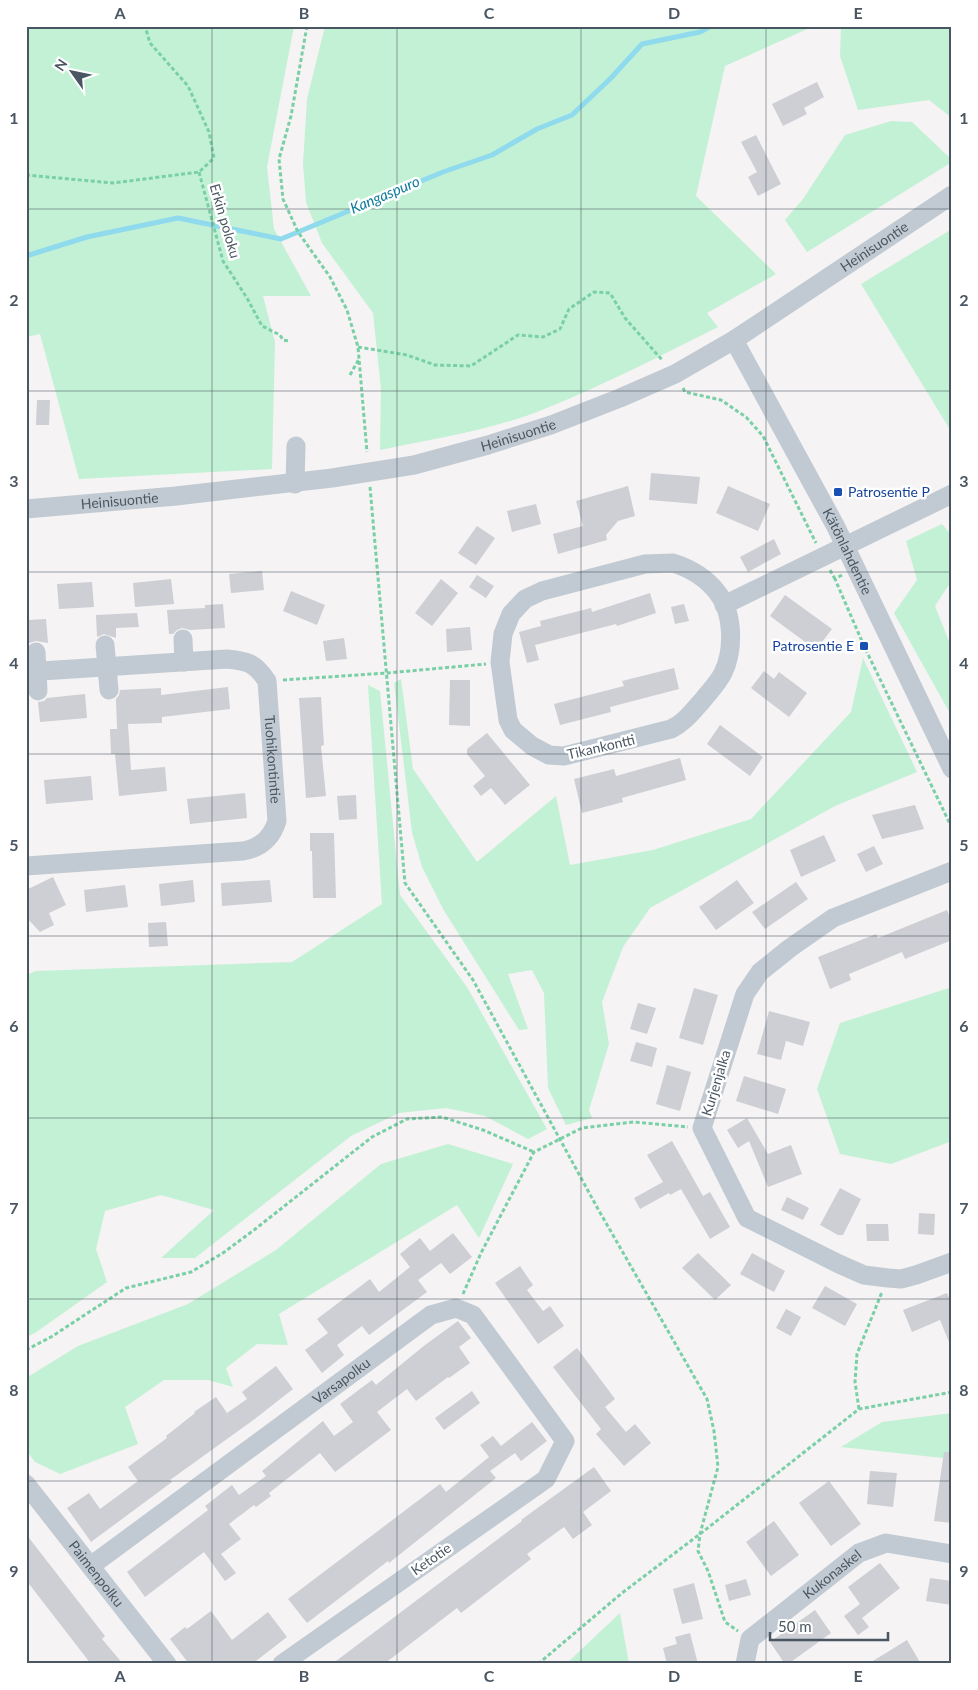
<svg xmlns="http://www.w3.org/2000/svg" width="978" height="1690" viewBox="0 0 978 1690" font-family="Lato,sans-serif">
<rect width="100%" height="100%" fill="#f5f3f3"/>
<!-- green -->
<g fill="#c3f1d5">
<path d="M 26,26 L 294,26 L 267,167 L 274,229 L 311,296 L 263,296 L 275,342 L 272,469 L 79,479 L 40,334 L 26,337 Z"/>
<path d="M 325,26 L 814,26 L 725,66 L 696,196 L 776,274 L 707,313 L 718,327 C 660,356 602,386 542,410 C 492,430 433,439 380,450 L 381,389 L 373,313 L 322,243 L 306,202 L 303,164 L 307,99 Z"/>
<path d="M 841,26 L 952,26 L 952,118 L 929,100 L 858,110 L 840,56 Z"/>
<path d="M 891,121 L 912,122 L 952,160 L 952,162 L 807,252 L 785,220 L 803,199 L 845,135 Z"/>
<path d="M 952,229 L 952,433 L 861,284 Z"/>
<path d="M 942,524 L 952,536 L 952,580 L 935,606 L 952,649 L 952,717 L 894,613 L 917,580 L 906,541 Z"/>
<path d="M 863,658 L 917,772 L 835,806 L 650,908 L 623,947 L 602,1002 L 609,1044 L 589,1110 L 592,1118 L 566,1125 L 548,1088 L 544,993 L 532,970 L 508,974 L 528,1029 L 519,1030 L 443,909 L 422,867 L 412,832 L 394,683 L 401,679 L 413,769 L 477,862 L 556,796 L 570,865 L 653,850 L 751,819 L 851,712 Z"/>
<path d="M 368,685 L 380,691 L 400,895 L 467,987 L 547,1129 L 528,1139 L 485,1116 L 446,1108 L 399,1113 L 351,1136 L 195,1258 L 161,1258 L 214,1210 L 161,1195 L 105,1211 L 96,1249 L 107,1282 L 35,1333 L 26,1337 L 26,975 L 36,971 L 292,962 L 382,904 Z"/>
<path d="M 952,987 L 952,1141 L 891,1164 L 840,1154 L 817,1089 L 840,1023 Z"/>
<path d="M 448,1144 L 513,1164 L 479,1238 L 457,1205 L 279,1314 L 288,1345 L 257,1344 L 226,1368 L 233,1387 L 208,1380 L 164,1380 L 125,1407 L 138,1444 L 60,1474 L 35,1462 L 26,1450 L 26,1378 L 78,1346 L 188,1304 L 276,1250 L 381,1164 Z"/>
<path d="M 952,1413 L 952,1459 L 841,1447 L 882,1422 Z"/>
<path d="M 620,1613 L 629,1664 L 566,1664 Z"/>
</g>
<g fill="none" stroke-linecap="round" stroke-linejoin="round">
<!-- stream -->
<path stroke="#90daee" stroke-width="5" d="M 26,256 L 87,237 L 178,218 L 281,239 L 443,172 L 492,155 L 537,129 L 572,115 L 611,78 L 642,44 L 700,32 L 711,26"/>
</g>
<!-- building -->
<g fill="#cdcfd5">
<path d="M 817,82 L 824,97 L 804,108 L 807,114 L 783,126 L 772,104 Z"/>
<path d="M 756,135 L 781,184 L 758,196 L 748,177 L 757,172 L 741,142 Z"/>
<path d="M 37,400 L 50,400 L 49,425 L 36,425 Z"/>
<path d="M 651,473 L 700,477 L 697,504 L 649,500 Z"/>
<path d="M 628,486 L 635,516 L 618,521 L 606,535 L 607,540 L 558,554 L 553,534 L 583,526 L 576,501 Z"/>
<path d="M 728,486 L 770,504 L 758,531 L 716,513 Z"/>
<path d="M 536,504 L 541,524 L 512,532 L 507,511 Z"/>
<path d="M 477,526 L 495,538 L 476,565 L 458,553 Z"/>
<path d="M 774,539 L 781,554 L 748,572 L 740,557 Z"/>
<path d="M 262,571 L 264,590 L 231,593 L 229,574 Z"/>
<path d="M 477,575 L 494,586 L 486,598 L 469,587 Z"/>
<path d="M 171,579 L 174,604 L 135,607 L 133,583 Z"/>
<path d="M 441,579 L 458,593 L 432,626 L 415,613 Z"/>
<path d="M 92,582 L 94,607 L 59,609 L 57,584 Z"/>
<path d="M 291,591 L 325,605 L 317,625 L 283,611 Z"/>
<path d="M 650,593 L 656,613 L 617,626 L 616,624 L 535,645 L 539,660 L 527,663 L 519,632 L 541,626 L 540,621 L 591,608 L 592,612 Z"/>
<path d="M 785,595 L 832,629 L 816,650 L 770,616 Z"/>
<path d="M 223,604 L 225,628 L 190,630 L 182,628 L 177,630 L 173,634 L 169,634 L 167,610 L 205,608 L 205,605 Z"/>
<path d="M 684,604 L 689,621 L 675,624 L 671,607 Z"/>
<path d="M 137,613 L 139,627 L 116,628 L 116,638 L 104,634 L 97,637 L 96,615 Z"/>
<path d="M 46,619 L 48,643 L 36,641 L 29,643 L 28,620 Z"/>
<path d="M 470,627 L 472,650 L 447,652 L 446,629 Z"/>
<path d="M 344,638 L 347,659 L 326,661 L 323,641 Z"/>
<path d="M 674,668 L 679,689 L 610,707 L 611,712 L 560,725 L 554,704 L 624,686 L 622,681 Z"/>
<path d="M 764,671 L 774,679 L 779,672 L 807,693 L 789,717 L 751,688 Z"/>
<path d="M 450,680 L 470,680 L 470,726 L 449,725 Z"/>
<path d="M 228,687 L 230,709 L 162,717 L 162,723 L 128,724 L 131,770 L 165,767 L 167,791 L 119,796 L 115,754 L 111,754 L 110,729 L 117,729 L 116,699 L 119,695 L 120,690 L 161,688 L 161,695 Z"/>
<path d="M 85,694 L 87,718 L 40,722 L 38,702 L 44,701 L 47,698 Z"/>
<path d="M 321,697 L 324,745 L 321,746 L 326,796 L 306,798 L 299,698 Z"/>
<path d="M 720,725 L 763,757 L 750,776 L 707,744 Z"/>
<path d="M 487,733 L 530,785 L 505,805 L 491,788 L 481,796 L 473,786 L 485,776 L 467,754 L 467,749 Z"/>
<path d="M 680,758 L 686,780 L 622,798 L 623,802 L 582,813 L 574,779 L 614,769 L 616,776 Z"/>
<path d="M 91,776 L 93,800 L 46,804 L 44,780 Z"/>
<path d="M 245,793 L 247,818 L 190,824 L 187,799 Z"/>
<path d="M 356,795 L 357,819 L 339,820 L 337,796 Z"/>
<path d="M 915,805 L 924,829 L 882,839 L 872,815 Z"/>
<path d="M 310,833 L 334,833 L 336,898 L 313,898 L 312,851 L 310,851 Z"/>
<path d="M 824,835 L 836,861 L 801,877 L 790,850 Z"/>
<path d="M 874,846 L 883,864 L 866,872 L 857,854 Z"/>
<path d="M 53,877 L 66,905 L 49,913 L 54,925 L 40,932 L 26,917 L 26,890 Z"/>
<path d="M 193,880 L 195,902 L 161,906 L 159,884 Z"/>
<path d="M 270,880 L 272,902 L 222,906 L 221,883 Z"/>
<path d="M 737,880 L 754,903 L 716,930 L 699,907 Z"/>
<path d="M 796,882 L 808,899 L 765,929 L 752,912 Z"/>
<path d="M 125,885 L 128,907 L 86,912 L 84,890 Z"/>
<path d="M 947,910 L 952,923 L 952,940 L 905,959 L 902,952 L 849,974 L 851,980 L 830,989 L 818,957 L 876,934 L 878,938 Z"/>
<path d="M 166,922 L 168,946 L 149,947 L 148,923 Z"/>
<path d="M 694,988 L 718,995 L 703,1045 L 679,1038 Z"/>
<path d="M 638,1003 L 656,1008 L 647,1034 L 630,1029 Z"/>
<path d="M 769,1011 L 810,1022 L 803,1046 L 786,1041 L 781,1060 L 757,1054 Z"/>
<path d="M 636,1042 L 657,1048 L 652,1067 L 630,1061 Z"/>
<path d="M 667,1065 L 691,1072 L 680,1111 L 656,1104 Z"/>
<path d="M 744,1076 L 786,1089 L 778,1114 L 736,1101 Z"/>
<path d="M 747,1118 L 768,1154 L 791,1145 L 802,1174 L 768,1187 L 749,1141 L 738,1148 L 727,1130 Z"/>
<path d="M 672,1141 L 703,1196 L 710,1192 L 730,1227 L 710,1239 L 681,1189 L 670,1195 L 669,1193 L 640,1209 L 634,1198 L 663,1182 L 647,1155 Z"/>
<path d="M 840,1188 L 861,1199 L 843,1235 L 838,1235 L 820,1225 Z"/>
<path d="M 787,1197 L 809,1208 L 803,1220 L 781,1210 Z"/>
<path d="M 919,1213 L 935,1214 L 934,1235 L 918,1234 Z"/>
<path d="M 866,1224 L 888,1224 L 889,1241 L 867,1241 Z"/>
<path d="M 453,1233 L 472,1257 L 450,1274 L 441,1263 L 418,1280 L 427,1292 L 369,1335 L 362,1326 L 337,1345 L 344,1355 L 322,1373 L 305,1350 L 328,1333 L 317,1319 L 370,1279 L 379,1292 L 410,1267 L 400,1254 L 420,1238 L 430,1251 Z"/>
<path d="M 698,1253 L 731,1285 L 715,1300 L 682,1268 Z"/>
<path d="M 752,1253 L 785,1271 L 774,1292 L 740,1274 Z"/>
<path d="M 520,1266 L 533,1285 L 527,1290 L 543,1311 L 550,1306 L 564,1326 L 538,1344 L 495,1283 Z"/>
<path d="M 825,1286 L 857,1304 L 845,1326 L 812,1308 Z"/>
<path d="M 947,1293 L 952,1305 L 951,1347 L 940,1320 L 912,1332 L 903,1310 Z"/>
<path d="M 786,1309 L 801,1317 L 791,1336 L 776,1328 Z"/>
<path d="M 458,1321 L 471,1338 L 459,1347 L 470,1363 L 449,1378 L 448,1377 L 416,1401 L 407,1389 L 377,1412 L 391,1430 L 335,1472 L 320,1453 L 269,1493 L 271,1496 L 256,1507 L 254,1505 L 229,1524 L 241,1539 L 221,1554 L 236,1573 L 225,1581 L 204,1552 L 145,1597 L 127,1572 L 208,1510 L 205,1506 L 232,1485 L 239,1495 L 266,1476 L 262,1471 L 323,1421 L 334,1436 L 353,1422 L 340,1404 L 372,1380 L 376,1385 L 425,1345 Z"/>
<path d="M 577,1348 L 615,1399 L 605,1407 L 626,1432 L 635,1424 L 651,1443 L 624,1466 L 596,1434 L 601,1429 L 553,1367 Z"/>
<path d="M 276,1366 L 293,1389 L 252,1421 L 170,1480 L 172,1482 L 91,1542 L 67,1508 L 89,1493 L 100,1509 L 138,1481 L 128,1467 L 167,1438 L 166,1436 L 195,1413 L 194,1412 L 216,1397 L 227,1413 L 247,1399 L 242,1392 Z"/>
<path d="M 472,1391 L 480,1403 L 444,1430 L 435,1418 Z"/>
<path d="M 532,1422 L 547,1441 L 521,1461 L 515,1453 L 490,1471 L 496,1478 L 389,1563 L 388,1561 L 307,1623 L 288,1599 L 440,1484 L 446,1492 L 489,1457 L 480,1445 L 493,1436 L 501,1446 Z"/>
<path d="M 944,1452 L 952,1452 L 952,1523 L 934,1521 Z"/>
<path d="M 594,1467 L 611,1491 L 583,1512 L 592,1525 L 573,1539 L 564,1527 L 527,1554 L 531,1559 L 461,1613 L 457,1608 L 384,1664 L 332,1664 L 522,1521 L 521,1520 Z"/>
<path d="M 870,1471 L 897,1473 L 893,1507 L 867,1504 Z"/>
<path d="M 829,1481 L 861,1524 L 831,1546 L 799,1503 Z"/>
<path d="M 774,1521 L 799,1555 L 771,1576 L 746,1542 Z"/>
<path d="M 26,1534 L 105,1636 L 102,1639 L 123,1664 L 91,1664 L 26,1580 Z"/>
<path d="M 880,1563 L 900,1588 L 862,1618 L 869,1627 L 858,1635 L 844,1616 L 860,1604 L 848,1587 Z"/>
<path d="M 930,1578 L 952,1581 L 952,1605 L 926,1601 Z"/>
<path d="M 746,1579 L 751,1595 L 729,1601 L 725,1585 Z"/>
<path d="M 694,1583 L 703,1619 L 682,1624 L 673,1589 Z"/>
<path d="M 815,1610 L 831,1633 L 788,1664 L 785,1664 L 770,1642 Z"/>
<path d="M 211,1611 L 232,1640 L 268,1612 L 287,1637 L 252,1664 L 189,1664 L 170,1639 L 185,1627 L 187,1629 Z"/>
<path d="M 690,1633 L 698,1664 L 667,1664 L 663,1648 L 677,1644 L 675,1637 Z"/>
<path d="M 907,1640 L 921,1664 L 868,1664 Z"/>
</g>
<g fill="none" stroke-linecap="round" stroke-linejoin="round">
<!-- path -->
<g stroke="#7ad0a6" stroke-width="3" stroke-dasharray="4 2.5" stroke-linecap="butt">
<path d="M 307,26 L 291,116 L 279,159 L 283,199 L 298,232 L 330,277 L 347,310 L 358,347 L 367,452"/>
<path d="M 199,172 L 223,261 L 247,298 L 262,326 L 280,335 L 283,340 L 289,341"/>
<path d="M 26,175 L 113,183 L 199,172 L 214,158 L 209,132 L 188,86 L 150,43 L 145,26"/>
<path d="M 358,347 L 407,355 L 435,365 L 471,366 L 518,335 L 543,337 L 560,329 L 569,309 L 594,292 L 610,293 L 625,318 L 663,361"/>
<path d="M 350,375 L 359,359"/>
<path d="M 683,388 L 685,392 L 721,400 L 746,417 L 763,436 L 816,543"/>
<path d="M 370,487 L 405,883 L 473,980 L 598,1209 L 707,1399 L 714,1431 L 718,1467 L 700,1534 L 698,1551 L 708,1571 L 725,1622 L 738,1631"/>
<path d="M 830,570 L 835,579"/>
<path d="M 842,575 L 835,579 L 864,646 L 952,828"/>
<path d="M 283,680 L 387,673 L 486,664"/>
<path d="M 463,1294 L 481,1253 L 534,1152 L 582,1128 L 634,1122 L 688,1127"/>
<path d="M 26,1350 L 51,1337 L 126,1288 L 191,1272 L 223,1253 L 254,1230 L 372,1137 L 407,1119 L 442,1117 L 483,1130 L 534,1152"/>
<path d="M 859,1409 L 855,1382 L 857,1354 L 882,1292"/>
<path d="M 538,1664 L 622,1593 L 700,1534 L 859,1409 L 952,1392"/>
</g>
<!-- minor -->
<g stroke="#c1cad2" stroke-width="19">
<path id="s1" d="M 734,340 L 836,527 L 952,769"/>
<path d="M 295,484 L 296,446"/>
<path id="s2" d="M 26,509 L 176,496 L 332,478 L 414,465 L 488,445 L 551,425 L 620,398 L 675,374 L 734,340 L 952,195"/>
<path d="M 673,563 C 689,568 706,578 717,592 C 734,613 734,650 723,673 C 718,683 709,692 702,701 C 692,712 684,723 671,729 L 564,756 L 549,755 L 532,746 L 513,730 L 508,720 L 500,662 L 503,634 L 511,614 L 525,599 L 542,591 L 645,564 Z"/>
<path d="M 724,605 L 952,494"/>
<path d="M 183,639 L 184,662"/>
<path d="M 105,645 L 109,690"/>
<path d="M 36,652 L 38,691"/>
<path id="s3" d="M 26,672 L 227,659 C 248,661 255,663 267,681 L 277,821 C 272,837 261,848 243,851 L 26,866"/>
<path d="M 952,871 L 833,918 L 790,948 L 760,972 L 745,994 L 702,1128 L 747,1218 L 839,1264 L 864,1275 L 888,1278 L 901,1279 L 916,1275 L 952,1262"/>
<path id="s4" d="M 26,1484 L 167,1664"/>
<path id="s5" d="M 92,1565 L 431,1315 L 456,1308 L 473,1315 L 565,1441 L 546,1479 L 282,1664"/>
<path id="s6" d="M 745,1664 L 750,1639 L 859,1553 L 886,1543 L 952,1554"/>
</g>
</g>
<!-- grid -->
<path fill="none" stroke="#4a5661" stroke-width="1" stroke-opacity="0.55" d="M 212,26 L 212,1664M 397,26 L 397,1664M 581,26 L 581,1664M 766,26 L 766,1664M 26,209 L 952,209M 26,391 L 952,391M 26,572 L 952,572M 26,754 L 952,754M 26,936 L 952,936M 26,1118 L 952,1118M 26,1299 L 952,1299M 26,1481 L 952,1481"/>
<!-- markers -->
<g fill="#1a4fb4" stroke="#fff" stroke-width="2">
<rect x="833" y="487" width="10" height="10" rx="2.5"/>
<rect x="859" y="641" width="10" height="10" rx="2.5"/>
</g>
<g text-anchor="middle" stroke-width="5" stroke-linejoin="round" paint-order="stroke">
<!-- street labels -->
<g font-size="14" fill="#4a5661" stroke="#fff">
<text transform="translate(225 221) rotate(74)" y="5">Erkin poloku</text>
<text dy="5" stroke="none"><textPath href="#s2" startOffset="904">Heinisuontie</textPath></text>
<text dy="5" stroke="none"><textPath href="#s2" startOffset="499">Heinisuontie</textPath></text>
<text dy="5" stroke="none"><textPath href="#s2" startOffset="94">Heinisuontie</textPath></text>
<text dy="5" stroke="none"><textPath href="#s1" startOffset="240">Kätönlahdentie</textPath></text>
<text transform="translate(601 747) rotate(-13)" y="5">Tikankontti</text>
<text dy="5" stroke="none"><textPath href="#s3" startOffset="328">Tuohikontintie</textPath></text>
<text transform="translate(716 1083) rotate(-73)" y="5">Kurjenjalka</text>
<text dy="5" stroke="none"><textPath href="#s5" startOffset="310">Varsapolku</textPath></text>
<text transform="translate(431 1559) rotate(-35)" y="5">Ketotie</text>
<text dy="5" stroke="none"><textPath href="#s4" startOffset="114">Paimenpolku</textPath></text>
<text dy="5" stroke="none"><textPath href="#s6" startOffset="130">Kukonaskel</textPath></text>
</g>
<!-- transit labels -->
<g font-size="14" fill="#164399" stroke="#fff" text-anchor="start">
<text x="848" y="497">Patrosentie P</text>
<text x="854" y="651" text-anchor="end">Patrosentie E</text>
</g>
<!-- water labels -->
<g font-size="15" font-style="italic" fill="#0c7c9b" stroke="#fff">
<text transform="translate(385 195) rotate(-23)" y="5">Kangaspuro</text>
</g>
</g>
<!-- border -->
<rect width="978" height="1690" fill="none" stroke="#ffffff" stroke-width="55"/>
<!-- north arrow -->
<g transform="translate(72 72) rotate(303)" stroke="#ffffff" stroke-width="4" paint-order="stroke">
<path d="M0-4L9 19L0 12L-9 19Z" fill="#4a5661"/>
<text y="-8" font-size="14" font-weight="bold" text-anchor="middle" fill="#4a5661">N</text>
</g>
<!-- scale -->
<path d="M770 1632v8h118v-8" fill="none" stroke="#4a5661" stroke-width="2.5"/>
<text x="778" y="1632" font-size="15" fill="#4a5661" stroke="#ffffff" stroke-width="4" paint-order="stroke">50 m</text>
<rect x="28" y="28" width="922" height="1634" fill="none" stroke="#4a5661" stroke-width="2"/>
<g font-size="16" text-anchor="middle" font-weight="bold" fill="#4a5661">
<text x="120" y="19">A</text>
<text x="304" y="19">B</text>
<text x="489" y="19">C</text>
<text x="674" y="19">D</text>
<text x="858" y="19">E</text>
<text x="14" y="124">1</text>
<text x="964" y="124">1</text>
<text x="14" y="306">2</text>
<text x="964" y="306">2</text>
<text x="14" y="487">3</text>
<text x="964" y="487">3</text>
<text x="14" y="669">4</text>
<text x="964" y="669">4</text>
<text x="14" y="851">5</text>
<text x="964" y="851">5</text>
<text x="14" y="1032">6</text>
<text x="964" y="1032">6</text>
<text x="14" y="1214">7</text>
<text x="964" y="1214">7</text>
<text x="14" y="1396">8</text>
<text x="964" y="1396">8</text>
<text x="14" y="1577">9</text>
<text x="964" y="1577">9</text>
<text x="120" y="1682">A</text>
<text x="304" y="1682">B</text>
<text x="489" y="1682">C</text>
<text x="674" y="1682">D</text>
<text x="858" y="1682">E</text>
</g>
</svg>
